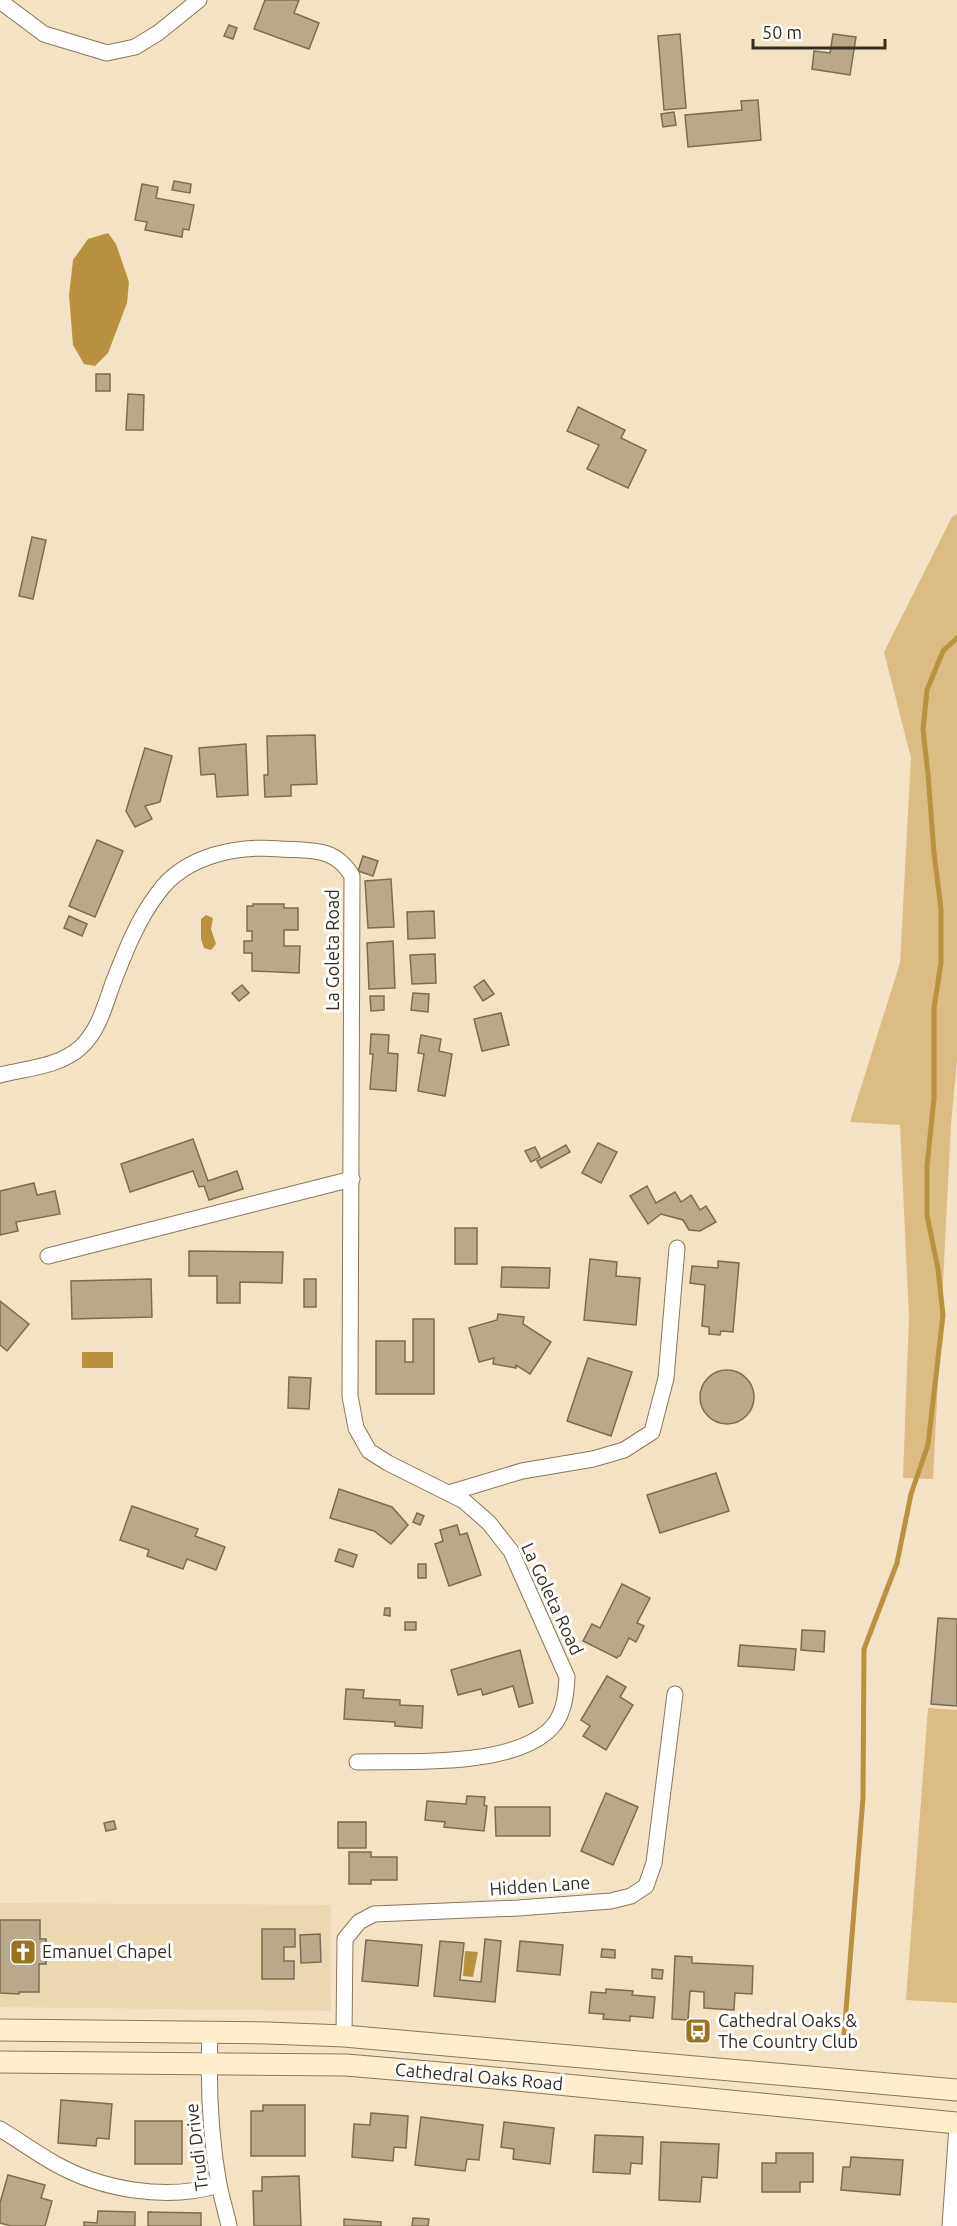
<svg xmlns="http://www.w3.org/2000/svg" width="957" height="2226" viewBox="0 0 957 2226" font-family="Ubuntu,sans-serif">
<rect width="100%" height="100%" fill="#f3e2c3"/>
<!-- built -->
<path fill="#ebd7b0" d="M 0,1903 L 331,1905 L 331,2011 L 0,2007 Z"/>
<!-- green -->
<g fill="#dbbc82">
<path d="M 957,514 L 957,1060 L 951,1124 L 933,1479 L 903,1478 L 909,1317 L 900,1125 L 850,1122 L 900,963 L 911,758 L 884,652 L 952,517 Z"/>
<path d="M 928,1708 L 957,1710 L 957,2003 L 906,2000 Z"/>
</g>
<!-- water -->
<g fill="#b99241">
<path d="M 108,233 L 116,244 L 129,282 L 127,303 L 108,353 L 95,366 L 84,364 L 73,345 L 69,295 L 73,260 L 88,239 Z"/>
<path d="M 206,915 L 213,918 L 211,929 L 216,944 L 211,950 L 204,948 L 201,939 L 201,919 Z"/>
<rect x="82" y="1352" width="31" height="16"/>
<path d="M 465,1951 L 478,1952 L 473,1977 L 463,1976 Z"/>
</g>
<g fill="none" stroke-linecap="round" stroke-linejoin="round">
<!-- stream -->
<path stroke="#b99241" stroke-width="5" d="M 843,2048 L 863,1798 L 864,1649 L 897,1563 L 911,1494 L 928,1445 L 943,1315 L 938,1269 L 927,1215 L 927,1166 L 934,1098 L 934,1008 L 941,963 L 941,909 L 934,853 L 928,774 L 923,730 L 927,690 L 943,651 L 957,638"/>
</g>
<!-- building -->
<g fill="#b9a98a" stroke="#7c6d51" stroke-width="1.5">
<path d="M 265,0 L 299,0 L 294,13 L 319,23 L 309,49 L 254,29 Z"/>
<path d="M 229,25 L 237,28 L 233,39 L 224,36 Z"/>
<path d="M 680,34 L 686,108 L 664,110 L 658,36 Z"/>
<path d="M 833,34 L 856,37 L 850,75 L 812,69 L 814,51 L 830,53 Z"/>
<path d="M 758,100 L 761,140 L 688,147 L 685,115 L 742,110 L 741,101 Z"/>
<path d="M 674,112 L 676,125 L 663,127 L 661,114 Z"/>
<path d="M 174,181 L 191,184 L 190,193 L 172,190 Z"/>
<path d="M 142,184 L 158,187 L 156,198 L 194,205 L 189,230 L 183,229 L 182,237 L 145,230 L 147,222 L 135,220 Z"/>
<rect x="96" y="374" width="14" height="17"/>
<path d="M 128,394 L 144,395 L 143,430 L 126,430 Z"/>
<path d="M 578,407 L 625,430 L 621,438 L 646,450 L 628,488 L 587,469 L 599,445 L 567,431 Z"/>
<path d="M 32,537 L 46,540 L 33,599 L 19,596 Z"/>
<path d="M 315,735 L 317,784 L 291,785 L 291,796 L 265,797 L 264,775 L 268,775 L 267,736 Z"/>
<path d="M 246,744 L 248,795 L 217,797 L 215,774 L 201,775 L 199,748 Z"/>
<path d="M 145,748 L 172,756 L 160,802 L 145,806 L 152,819 L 135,827 L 126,811 Z"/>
<path d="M 97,840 L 123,851 L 95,917 L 69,906 Z"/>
<path d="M 363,856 L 378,861 L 373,876 L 358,871 Z"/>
<path d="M 391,879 L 394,927 L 368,928 L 365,881 Z"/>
<path d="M 253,904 L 284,904 L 284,908 L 298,908 L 298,930 L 284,930 L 284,946 L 300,946 L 299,973 L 252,971 L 252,953 L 244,953 L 244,941 L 252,941 L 252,931 L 247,931 L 247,906 L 253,906 Z"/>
<path d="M 434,911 L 435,938 L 408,939 L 407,912 Z"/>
<path d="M 69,916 L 87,924 L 82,936 L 64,928 Z"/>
<path d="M 393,941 L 395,988 L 369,989 L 367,943 Z"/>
<path d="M 435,954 L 436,983 L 412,984 L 410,955 Z"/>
<path d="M 484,980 L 494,994 L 483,1001 L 474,987 Z"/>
<path d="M 242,985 L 249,993 L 239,1001 L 232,993 Z"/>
<path d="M 413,993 L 429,994 L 428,1012 L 411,1010 Z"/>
<path d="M 370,996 L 384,996 L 384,1010 L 371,1011 Z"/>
<path d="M 501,1013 L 509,1045 L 482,1051 L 474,1019 Z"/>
<path d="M 371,1034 L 389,1035 L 388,1053 L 398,1054 L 396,1091 L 370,1089 L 373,1054 L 370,1054 Z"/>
<path d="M 421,1035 L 441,1039 L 439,1051 L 452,1054 L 445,1096 L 418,1091 L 424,1054 L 418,1053 Z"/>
<path d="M 193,1139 L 208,1181 L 237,1171 L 243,1189 L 209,1200 L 204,1186 L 199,1187 L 193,1171 L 130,1192 L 121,1164 Z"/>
<path d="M 598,1143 L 617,1152 L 601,1183 L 582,1173 Z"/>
<path d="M 566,1145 L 570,1152 L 541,1168 L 537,1161 Z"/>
<path d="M 535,1147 L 540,1157 L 531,1162 L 525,1151 Z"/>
<path d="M 34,1183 L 37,1195 L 55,1191 L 60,1214 L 16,1222 L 18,1231 L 0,1235 L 0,1191 Z"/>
<path d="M 647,1186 L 656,1203 L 675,1192 L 681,1202 L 691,1195 L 700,1210 L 706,1206 L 716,1222 L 700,1231 L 689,1230 L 683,1220 L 661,1214 L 648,1224 L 630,1196 Z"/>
<rect x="455" y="1228" width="22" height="36"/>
<path d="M 189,1251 L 283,1252 L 282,1283 L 240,1282 L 240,1303 L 217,1303 L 217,1276 L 189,1276 Z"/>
<path d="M 590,1259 L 617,1262 L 616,1276 L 640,1278 L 636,1325 L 584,1320 Z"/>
<path d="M 718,1261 L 739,1263 L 733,1332 L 721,1331 L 720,1335 L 709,1334 L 709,1327 L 702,1326 L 705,1285 L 690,1283 L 692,1266 L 718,1268 Z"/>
<path d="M 502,1267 L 550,1268 L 549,1288 L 501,1287 Z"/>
<path d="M 151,1279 L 152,1317 L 72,1319 L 71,1281 Z"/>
<rect x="304" y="1279" width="12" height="28"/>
<path d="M 0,1301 L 29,1324 L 7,1351 L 0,1345 Z"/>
<path d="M 498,1314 L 524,1317 L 523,1324 L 551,1342 L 530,1374 L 516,1365 L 516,1368 L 493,1364 L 494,1358 L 479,1362 L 469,1328 L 497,1320 Z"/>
<path d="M 413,1319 L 434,1319 L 434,1394 L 376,1394 L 376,1341 L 405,1341 L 405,1362 L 413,1362 Z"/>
<path d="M 588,1358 L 632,1372 L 611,1436 L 567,1421 Z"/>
<circle cx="727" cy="1397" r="27"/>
<path d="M 289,1377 L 311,1378 L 309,1409 L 288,1408 Z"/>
<path d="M 716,1473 L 729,1511 L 660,1533 L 647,1495 Z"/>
<path d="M 339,1489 L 392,1507 L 408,1525 L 391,1544 L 374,1531 L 330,1518 Z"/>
<path d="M 132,1506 L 198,1529 L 195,1536 L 225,1547 L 216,1570 L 187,1559 L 183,1569 L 147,1556 L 149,1550 L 120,1540 Z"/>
<path d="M 417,1513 L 424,1516 L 420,1525 L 413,1522 Z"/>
<path d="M 457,1525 L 460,1535 L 467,1533 L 481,1575 L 449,1586 L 435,1544 L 443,1541 L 440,1530 Z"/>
<path d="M 339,1549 L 357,1555 L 353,1567 L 335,1561 Z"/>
<rect x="418" y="1564" width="8" height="14"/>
<path d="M 622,1584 L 650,1598 L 637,1623 L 644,1626 L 636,1642 L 629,1638 L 620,1656 L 618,1656 L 617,1658 L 583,1641 L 592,1624 L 600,1628 Z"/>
<path d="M 385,1608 L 390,1608 L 390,1616 L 384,1615 Z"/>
<path d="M 938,1618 L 957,1619 L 957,1706 L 931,1704 Z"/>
<rect x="405" y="1622" width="11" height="8"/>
<path d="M 802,1630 L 825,1631 L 824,1652 L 801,1650 Z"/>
<path d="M 740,1645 L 796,1649 L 794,1670 L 738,1666 Z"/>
<path d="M 520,1650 L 533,1703 L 519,1707 L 513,1686 L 483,1695 L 481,1689 L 458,1695 L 451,1670 Z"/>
<path d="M 607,1676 L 626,1687 L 620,1697 L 633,1705 L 606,1750 L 583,1736 L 590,1726 L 581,1720 Z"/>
<path d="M 346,1689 L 364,1690 L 363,1698 L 400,1700 L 400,1705 L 423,1706 L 422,1728 L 395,1726 L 395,1722 L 344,1719 Z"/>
<path d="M 606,1793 L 638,1807 L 613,1865 L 581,1851 Z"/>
<path d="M 467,1796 L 485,1797 L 484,1805 L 487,1806 L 484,1831 L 444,1827 L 445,1822 L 425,1820 L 427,1801 L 466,1804 Z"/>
<path d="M 495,1807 L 550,1807 L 550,1836 L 496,1836 Z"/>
<path d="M 114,1821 L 116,1829 L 106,1831 L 104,1823 Z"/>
<rect x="338" y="1822" width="28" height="26"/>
<path d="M 349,1852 L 371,1852 L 371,1857 L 397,1857 L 397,1880 L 371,1880 L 371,1884 L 349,1884 Z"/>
<path d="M 0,1920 L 40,1920 L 40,1939 L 46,1939 L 46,1964 L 39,1964 L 39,1992 L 19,1992 L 19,1994 L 0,1993 Z"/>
<path d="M 262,1929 L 295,1929 L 295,1947 L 284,1947 L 284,1961 L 294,1961 L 294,1979 L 262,1979 Z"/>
<path d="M 320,1934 L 321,1962 L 301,1963 L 300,1935 Z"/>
<path d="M 485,1939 L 501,1941 L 495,2002 L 434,1996 L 440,1941 L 464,1943 L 460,1980 L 481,1982 Z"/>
<path d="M 366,1940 L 422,1945 L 418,1986 L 362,1981 Z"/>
<path d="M 520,1941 L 563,1945 L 560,1975 L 517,1971 Z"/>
<path d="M 602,1949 L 615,1950 L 615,1958 L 601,1957 Z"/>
<path d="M 675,1956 L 692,1957 L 692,1963 L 753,1966 L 752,1994 L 735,1993 L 734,2010 L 704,2008 L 704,1992 L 690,1991 L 688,2020 L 672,2019 Z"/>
<path d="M 652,1969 L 663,1970 L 662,1979 L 652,1978 Z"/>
<path d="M 606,1989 L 633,1991 L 632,1995 L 655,1997 L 653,2018 L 630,2016 L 630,2021 L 603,2019 L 604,2014 L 589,2013 L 591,1992 L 606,1993 Z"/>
<path d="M 61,2100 L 112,2104 L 109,2139 L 97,2138 L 96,2146 L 58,2143 Z"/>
<path d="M 263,2105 L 305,2105 L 305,2156 L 251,2156 L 251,2111 L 263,2111 Z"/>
<path d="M 371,2113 L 408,2116 L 406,2148 L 394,2147 L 393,2161 L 352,2157 L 354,2124 L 370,2125 Z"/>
<path d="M 421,2117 L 483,2125 L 479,2160 L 467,2159 L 465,2171 L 415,2165 Z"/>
<rect x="135" y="2121" width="47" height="43"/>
<path d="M 504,2122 L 554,2128 L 550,2164 L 513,2159 L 514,2149 L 501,2147 Z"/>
<path d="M 595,2135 L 643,2137 L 642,2164 L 631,2163 L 630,2174 L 593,2172 Z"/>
<path d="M 661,2142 L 719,2144 L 717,2178 L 702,2177 L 700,2202 L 659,2200 Z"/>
<path d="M 776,2153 L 813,2153 L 813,2182 L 800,2182 L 800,2192 L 762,2192 L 762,2163 L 776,2163 Z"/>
<path d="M 851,2157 L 903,2160 L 900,2195 L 841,2190 L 843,2167 L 850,2167 Z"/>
<path d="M 8,2175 L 45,2185 L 41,2198 L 52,2201 L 45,2226 L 11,2226 L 0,2223 L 0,2203 Z"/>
<path d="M 299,2176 L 301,2226 L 254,2226 L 253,2191 L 262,2191 L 262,2177 Z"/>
<path d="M 98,2211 L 135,2212 L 135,2226 L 84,2226 L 84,2222 L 97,2223 Z"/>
<path d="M 148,2212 L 201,2213 L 201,2226 L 148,2226 Z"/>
<path d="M 413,2218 L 429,2219 L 428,2226 L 412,2226 Z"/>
<path d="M 344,2219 L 381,2222 L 381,2226 L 344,2226 Z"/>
</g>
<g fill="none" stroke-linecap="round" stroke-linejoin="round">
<defs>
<g id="street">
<path d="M 0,1 L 44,34 L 107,53 L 135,47 L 158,33 L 199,0"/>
<path d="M 0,1075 C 27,1068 59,1067 81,1047 C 99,1030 105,1005 113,983 C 125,952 138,919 158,893 C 185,855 238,845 281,849 C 312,851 335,847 352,876 L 350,1396 L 356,1428 L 369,1451 L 388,1463 L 464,1501 L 489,1523 L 511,1551 L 567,1677 C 566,1697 564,1718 547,1732 C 506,1767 409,1761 357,1762"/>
<path d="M 48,1256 L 352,1179"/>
<path d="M 449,1493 L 522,1471 L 593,1459 L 624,1450 L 652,1432 L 666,1378 L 677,1248"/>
<path d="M 210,2032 C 208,2083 210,2135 219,2185 C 222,2199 226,2212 229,2226"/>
<path d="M 344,2036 L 345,1939 L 359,1922 L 374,1914 L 518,1908 L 611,1901 L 631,1896 L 646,1886 L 654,1863 L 675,1694"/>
<path d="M 0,2129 C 18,2140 36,2153 54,2163 C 101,2190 167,2201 219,2185"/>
<path d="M 950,2226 L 957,2126"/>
</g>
<g id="secondary">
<path d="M 0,2030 L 268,2033 L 344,2036 L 957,2090"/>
<path d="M 0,2062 L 346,2065 L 464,2075 L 957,2123"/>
</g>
</defs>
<!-- street casing -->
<use href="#street" stroke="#87785b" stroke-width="17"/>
<!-- secondary casing -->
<use href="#secondary" stroke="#87785b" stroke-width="23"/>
<!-- street -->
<use href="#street" stroke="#fff" stroke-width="15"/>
<!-- secondary -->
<use href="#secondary" stroke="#feeecb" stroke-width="21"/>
</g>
<!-- icons -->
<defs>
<symbol id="church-square" viewBox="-11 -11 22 22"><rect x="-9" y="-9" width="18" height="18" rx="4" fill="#99741f" stroke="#fff"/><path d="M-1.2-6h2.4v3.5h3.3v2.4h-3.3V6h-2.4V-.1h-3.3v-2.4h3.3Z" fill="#fff"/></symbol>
<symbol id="bus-square" viewBox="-11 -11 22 22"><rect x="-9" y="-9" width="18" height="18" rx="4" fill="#99741f" stroke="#fff"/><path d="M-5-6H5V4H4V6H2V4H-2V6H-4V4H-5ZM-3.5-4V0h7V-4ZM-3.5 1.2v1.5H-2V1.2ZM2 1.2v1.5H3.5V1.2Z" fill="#fff"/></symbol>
</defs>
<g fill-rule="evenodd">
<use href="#church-square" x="8" y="1937" width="30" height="30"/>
<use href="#bus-square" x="683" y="2016" width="30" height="30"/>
</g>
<g text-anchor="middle" stroke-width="6" stroke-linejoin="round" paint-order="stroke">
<!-- street labels -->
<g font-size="18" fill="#352f23" stroke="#fff">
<text transform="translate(333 950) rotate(-90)" y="6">La Goleta Road</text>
<text transform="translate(552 1599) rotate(65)" y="6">La Goleta Road</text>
<text transform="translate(540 1886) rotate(-4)" y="6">Hidden Lane</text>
<text transform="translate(479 2077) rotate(5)" y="6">Cathedral Oaks Road</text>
<text transform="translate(197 2147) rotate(-97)" y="6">Trudi Drive</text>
</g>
<!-- poi labels -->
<g font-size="18" fill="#352f23" stroke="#fff" text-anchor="start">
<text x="42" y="1958">Emanuel Chapel</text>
<text x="718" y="2027">Cathedral Oaks &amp;<tspan x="718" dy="21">The Country Club</tspan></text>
</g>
</g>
<!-- scale -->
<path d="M753 39v9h132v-9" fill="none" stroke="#352f23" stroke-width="3"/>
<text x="762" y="39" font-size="18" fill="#352f23" stroke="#ffffff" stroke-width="4.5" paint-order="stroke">50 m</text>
</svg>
